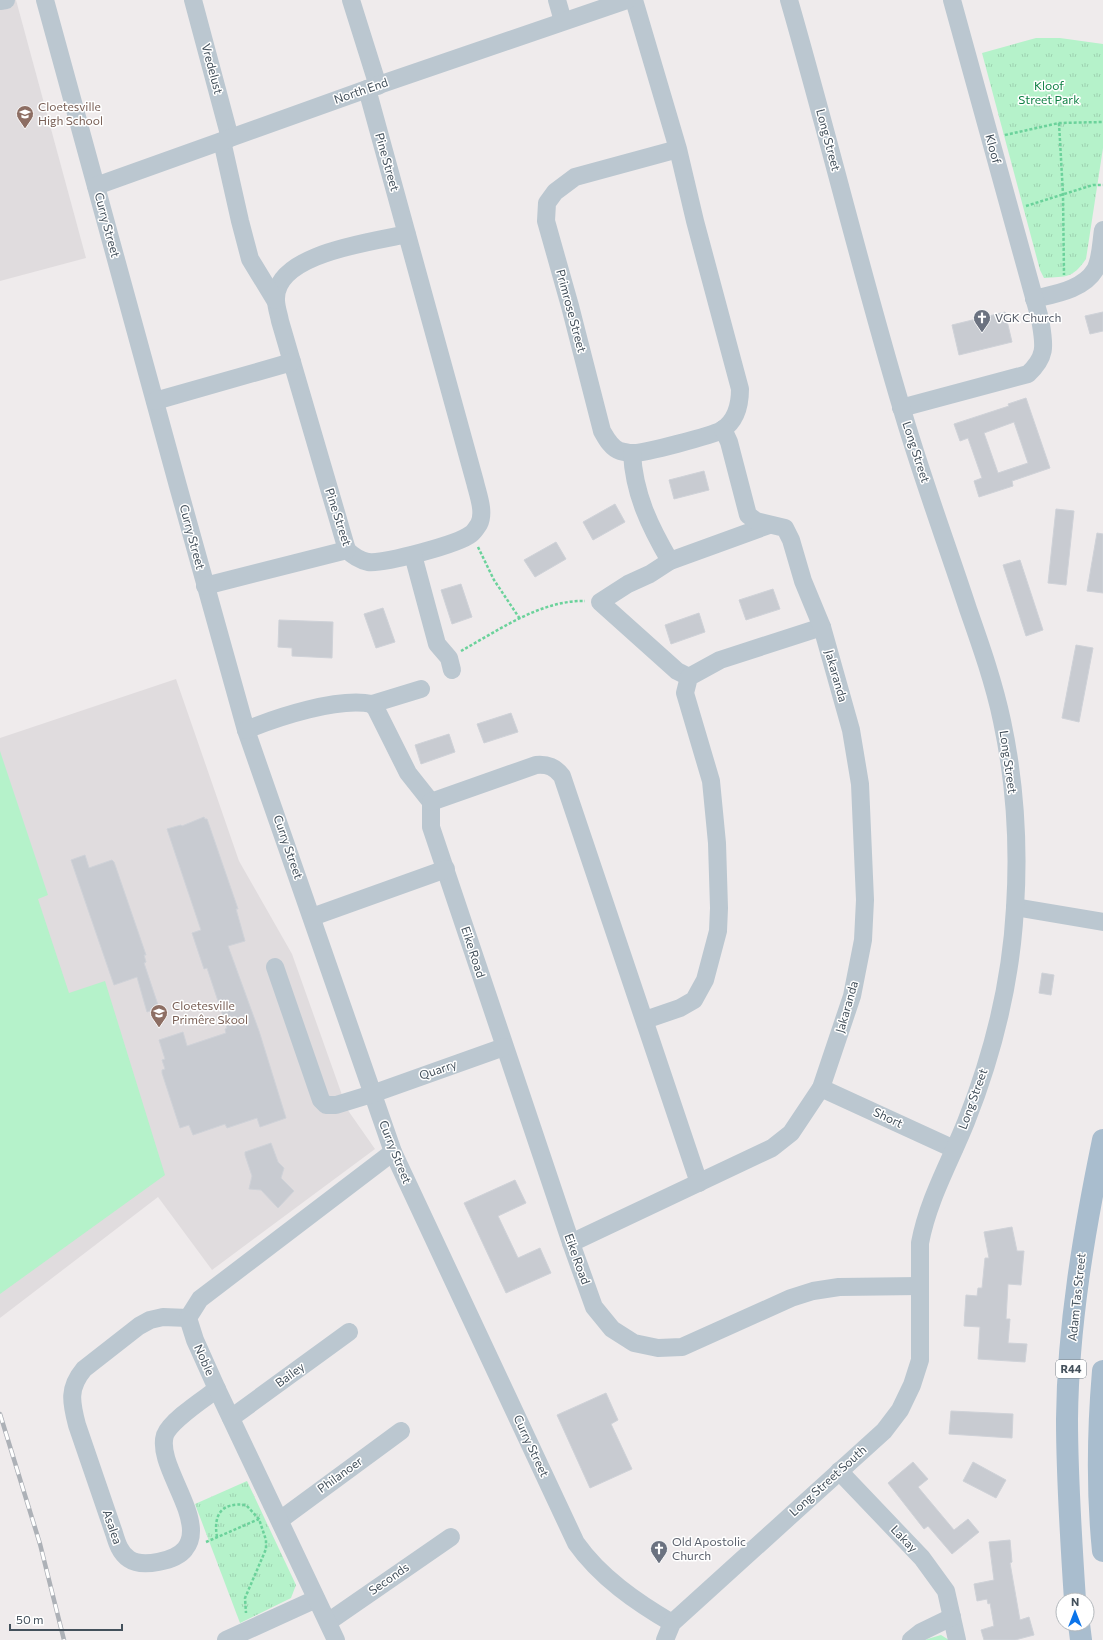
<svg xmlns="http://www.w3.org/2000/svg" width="1103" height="1640" viewBox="0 0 1103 1640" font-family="Commissioner,sans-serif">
<defs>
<pattern id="grass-tufts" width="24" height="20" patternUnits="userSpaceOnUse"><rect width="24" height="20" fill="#b5f2ca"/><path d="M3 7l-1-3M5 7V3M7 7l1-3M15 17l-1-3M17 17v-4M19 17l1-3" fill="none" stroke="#9dd1b0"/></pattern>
</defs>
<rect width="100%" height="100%" fill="#efebec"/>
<!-- education -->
<g fill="#e0dcde">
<path d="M 0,0 L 16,0 L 86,258 L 0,281 Z"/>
<path d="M 176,679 L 239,861 L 292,954 L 347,1109 L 375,1149 L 212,1270 L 158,1197 L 0,1318 L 0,738 Z"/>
</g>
<!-- grass -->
<g fill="url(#grass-tufts)">
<path d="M 1036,38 L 1060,38 L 1103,44 L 1103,148 L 1086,259 C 1072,279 1067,276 1044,278 L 1040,270 L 982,53 Z"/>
<path d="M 247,1481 L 296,1585 L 291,1598 L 240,1623 L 195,1504 Z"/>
<path d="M 941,1635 L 949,1640 L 924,1640 Z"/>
</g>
<!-- pitch -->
<path fill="#b5f2ca" d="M 0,751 L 48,895 L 38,899 L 69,993 L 105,981 L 165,1175 L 0,1294 Z"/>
<!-- building -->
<g fill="#c8cbd1" stroke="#cfd2d8" fill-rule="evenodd">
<path d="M 1005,312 L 1012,342 L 959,355 L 952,325 Z"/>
<path d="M 1103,312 L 1103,331 L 1090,334 L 1085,316 Z"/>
<path d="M 1026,398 L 1050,468 L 1012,481 L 1013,486 L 979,497 L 974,481 L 982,478 L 968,438 L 960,441 L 954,424 L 1009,406 L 1008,404 ZM 1014,422 L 1028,463 L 998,473 L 984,433 Z"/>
<path d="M 704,471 L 709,490 L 674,499 L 669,480 Z"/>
<path d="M 615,504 L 625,522 L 593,540 L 583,522 Z"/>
<path d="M 1056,509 L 1074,511 L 1066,585 L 1048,583 Z"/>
<path d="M 1097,533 L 1103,534 L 1103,593 L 1087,591 Z"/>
<path d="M 556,542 L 566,559 L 535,577 L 524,560 Z"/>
<path d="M 1020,560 L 1043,630 L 1026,636 L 1003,565 Z"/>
<path d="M 461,584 L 472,617 L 452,624 L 441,590 Z"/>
<path d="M 773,589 L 780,609 L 746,620 L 739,600 Z"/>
<path d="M 383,608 L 395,642 L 376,648 L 364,614 Z"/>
<path d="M 699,613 L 705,632 L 671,644 L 665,625 Z"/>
<path d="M 279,620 L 333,622 L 332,658 L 292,656 L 292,648 L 278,647 Z"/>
<path d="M 1076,645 L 1093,648 L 1079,722 L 1062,718 Z"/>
<path d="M 511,713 L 518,732 L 484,743 L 477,724 Z"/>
<path d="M 449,734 L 455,752 L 421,764 L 415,745 Z"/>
<path d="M 204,817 L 205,819 L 207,819 L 238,909 L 236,909 L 245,941 L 228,946 L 259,1031 L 286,1118 L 260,1127 L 257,1118 L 227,1128 L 225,1124 L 193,1135 L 189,1125 L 180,1128 L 162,1073 L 162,1070 L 165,1069 L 162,1060 L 165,1059 L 159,1040 L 183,1032 L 187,1046 L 226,1033 L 225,1029 L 227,1028 L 207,968 L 204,969 L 192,933 L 201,930 L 167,829 L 181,825 L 182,826 Z"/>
<path d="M 85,855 L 89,868 L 112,860 L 114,862 L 146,955 L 144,955 L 146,962 L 144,963 L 159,1008 L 147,1012 L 137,977 L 114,985 L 71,860 Z"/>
<path d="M 1042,973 L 1054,975 L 1051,995 L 1039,993 Z"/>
<path d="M 271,1143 L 278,1162 L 284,1168 L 281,1178 L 294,1191 L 278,1208 L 261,1190 L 249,1189 L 252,1176 L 245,1155 L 245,1152 Z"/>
<path d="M 515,1180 L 526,1203 L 498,1216 L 518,1258 L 540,1248 L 551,1273 L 506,1293 L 464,1203 Z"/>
<path d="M 1012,1227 L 1017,1251 L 1024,1251 L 1021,1285 L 1008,1284 L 1006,1319 L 1010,1319 L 1008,1343 L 1027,1344 L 1025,1362 L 978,1359 L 980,1327 L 964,1326 L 966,1295 L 977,1296 L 978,1288 L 982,1288 L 985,1258 L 989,1258 L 984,1232 Z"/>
<path d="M 606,1393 L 618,1420 L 611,1424 L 632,1469 L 590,1488 L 557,1415 Z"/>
<path d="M 951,1411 L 1013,1414 L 1012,1438 L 949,1434 Z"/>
<path d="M 913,1462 L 928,1479 L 918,1487 L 954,1530 L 968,1519 L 979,1532 L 952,1554 L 928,1526 L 924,1529 L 888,1483 Z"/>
<path d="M 973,1462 L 1006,1480 L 996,1498 L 963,1481 Z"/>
<path d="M 1010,1540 L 1012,1562 L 1010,1563 L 1020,1620 L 1029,1617 L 1034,1635 L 1015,1640 L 984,1640 L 981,1630 L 994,1626 L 990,1603 L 988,1604 L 987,1599 L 977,1601 L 974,1584 L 994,1580 L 989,1542 Z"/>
</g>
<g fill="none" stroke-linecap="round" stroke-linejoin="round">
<!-- path -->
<g stroke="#6bd29b" stroke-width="2.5" stroke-dasharray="3 2" stroke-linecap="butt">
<path d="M 1059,123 L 1063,194 L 1064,275"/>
<path d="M 1005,135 L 1059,123 L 1103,122"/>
<path d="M 1026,206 L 1093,185 L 1103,185"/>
<path d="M 478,547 L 494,580 L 520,619"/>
<path d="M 461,651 C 499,630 541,600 585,601"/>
<path d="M 217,1537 C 213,1514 222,1502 246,1505 L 259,1519 L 266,1540 L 266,1549 L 245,1598 L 246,1613"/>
<path d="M 206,1542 L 259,1519"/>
</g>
<!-- minor -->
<g stroke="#bbc7d0" stroke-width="18">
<path d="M 45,0 L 178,486 L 246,730 L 393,1152 L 576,1543 C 600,1577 636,1602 672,1623"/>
<path d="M 193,0 L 230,138"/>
<path d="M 351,0 L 378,86"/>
<path d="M 557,0 L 563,21"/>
<path d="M 634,0 L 678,149 L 695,221 L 740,389 C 740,404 736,421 722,430 C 713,435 643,454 632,453 C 629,453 624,452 620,451 C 611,448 606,438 602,431 L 570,306 L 546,221 L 547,203 L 555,192 L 575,177 L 678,149"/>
<path d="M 0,1 L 6,0"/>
<path d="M 367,89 L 475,482 C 478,495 485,512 479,524 C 477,527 474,532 471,534 C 459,544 384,564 368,562 C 359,560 353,556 347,550 L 280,321 C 279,315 276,307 276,300 C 274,253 373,242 407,234"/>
<path d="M 222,141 L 240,221 L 250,259 L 275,300"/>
<path d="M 96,186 L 367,89 L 627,0"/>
<path d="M 1034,299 C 1054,294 1083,290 1095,270 C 1101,259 1101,242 1103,230"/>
<path d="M 155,401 L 292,362"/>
<path d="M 901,408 L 1028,374 C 1048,355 1044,344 1040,319 L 952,0"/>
<path d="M 632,453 C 634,494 650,527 670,561"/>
<path d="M 413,555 L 437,644 L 449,658 L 452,670"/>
<path d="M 205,586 L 347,550"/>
<path d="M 689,677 L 677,671 L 600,602 L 628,584 L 650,574 L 670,561 L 769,525"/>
<path d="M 372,704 L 376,709 L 408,773 L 431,802"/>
<path d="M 246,730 C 278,717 338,697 372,704 L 421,689"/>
<path d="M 431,802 L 431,827 L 571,1243 L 594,1307 L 612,1329 L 634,1343 L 658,1348 L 682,1347 L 791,1298 L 813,1291 L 839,1287 L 920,1286"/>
<path d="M 431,802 L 536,765 C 548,764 555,767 562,776 L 699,1183"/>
<path d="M 1015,907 L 1103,922"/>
<path d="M 312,917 L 446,869"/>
<path d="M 275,967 L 321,1100 L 326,1105 L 336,1105 L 372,1094 L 504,1047"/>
<path d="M 645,1020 L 680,1008 L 694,1000 L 705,980 L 718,931 L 719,908 L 717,843 L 711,781 L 685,693 L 689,677 L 720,660 L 822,627"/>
<path d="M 821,1088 L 954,1149"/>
<path d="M 571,1243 L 772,1148 L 791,1133 L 821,1088 L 852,996 L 863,940 L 865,900 L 860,784 L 851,730 L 822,627 L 803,581 L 791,540 L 785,528 L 756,521 L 748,515 L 729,442 L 723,429"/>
<path d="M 188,1318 L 163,1317 L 150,1320 L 139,1326 L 84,1369 C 68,1388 71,1402 77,1425 L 114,1533 C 117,1543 120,1553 129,1559 C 142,1568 176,1561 185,1549 C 189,1544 191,1537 191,1531 C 191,1501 157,1460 165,1435 C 171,1420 204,1399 217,1389"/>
<path d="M 231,1418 L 349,1332"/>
<path d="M 839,1471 L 922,1558 L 946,1591 L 957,1640"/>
<path d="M 280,1520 L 401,1431"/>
<path d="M 328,1622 L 451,1537"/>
<path d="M 226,1640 L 316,1599"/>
<path d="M 336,1640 L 217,1389 L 195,1340 L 188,1318 L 200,1299 L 393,1152"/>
<path d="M 665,1640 L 672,1623 L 884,1431 L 900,1410 L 912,1385 L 920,1360 L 920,1243 C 928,1200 950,1162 966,1122 C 993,1054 1011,981 1015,908 C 1019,846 1015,782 1002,721 C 994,683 981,646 968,609 C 946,542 921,475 901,406 C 861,272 828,135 789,0"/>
<path d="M 911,1640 L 921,1632 L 952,1617"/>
</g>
<!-- major -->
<g stroke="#a9bdce" stroke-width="22">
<path d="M 1103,1371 C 1098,1430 1097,1492 1103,1551"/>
<path d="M 1075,1600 C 1071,1540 1067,1479 1067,1419 C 1068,1325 1084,1232 1103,1140"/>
<path d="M 1079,1624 L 1081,1640"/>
</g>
<defs>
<path id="rail" d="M 0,1414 L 40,1544 L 64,1640"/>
</defs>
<!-- rail casing -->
<use href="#rail" stroke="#adb1b7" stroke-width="4.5"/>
<!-- rail -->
<use href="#rail" stroke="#fff" stroke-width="3" stroke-dasharray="9" stroke-linecap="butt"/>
</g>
<!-- icons -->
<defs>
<symbol id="school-pin" viewBox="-11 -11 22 30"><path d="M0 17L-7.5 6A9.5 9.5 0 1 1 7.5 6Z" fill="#8d6e63" stroke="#fff"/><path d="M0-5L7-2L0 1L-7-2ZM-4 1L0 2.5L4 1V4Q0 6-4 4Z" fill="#fff"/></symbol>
<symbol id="church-pin" viewBox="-11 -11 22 30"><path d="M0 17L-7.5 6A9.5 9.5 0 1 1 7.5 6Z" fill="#6b7280" stroke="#fff"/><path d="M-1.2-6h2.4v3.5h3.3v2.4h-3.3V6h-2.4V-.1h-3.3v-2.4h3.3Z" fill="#fff"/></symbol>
</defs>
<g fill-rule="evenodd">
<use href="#school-pin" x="15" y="104" width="20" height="27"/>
<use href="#church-pin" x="972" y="308" width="20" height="27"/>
<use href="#school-pin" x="149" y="1003" width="20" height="27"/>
<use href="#church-pin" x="649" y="1539" width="20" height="27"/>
</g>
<g text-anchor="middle" stroke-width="3" stroke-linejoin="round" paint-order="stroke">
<!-- shield labels -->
<rect fill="#fff" stroke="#7b848c" stroke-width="1" x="1056" y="1360" width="30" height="18" rx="3"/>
<g font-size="11" font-weight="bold" fill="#43505b">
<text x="1071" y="1373">R44</text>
</g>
<!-- street labels -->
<g font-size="12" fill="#43505b" stroke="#fff">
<text transform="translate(212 69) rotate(75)" y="4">Vredelust</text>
<text transform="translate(361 91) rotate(-19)" y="4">North End</text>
<text transform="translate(828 140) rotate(75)" y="4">Long Street</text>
<text transform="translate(993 149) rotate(75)" y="4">Kloof</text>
<text transform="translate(387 162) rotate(74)" y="4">Pine Street</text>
<text transform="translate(107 225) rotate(75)" y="4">Curry Street</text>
<text transform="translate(571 311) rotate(75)" y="4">Primrose Street</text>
<text transform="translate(916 452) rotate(72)" y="4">Long Street</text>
<text transform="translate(338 517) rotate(72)" y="4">Pine Street</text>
<text transform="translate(192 537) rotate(75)" y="4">Curry Street</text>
<text transform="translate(836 676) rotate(74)" y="4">Jakaranda</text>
<text transform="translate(1008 762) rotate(82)" y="4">Long Street</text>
<text transform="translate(288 847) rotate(71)" y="4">Curry Street</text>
<text transform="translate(473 952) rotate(72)" y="4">Eike Road</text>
<text transform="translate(847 1007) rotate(-74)" y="4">Jakaranda</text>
<text transform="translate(438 1070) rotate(-19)" y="4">Quarry</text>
<text transform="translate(973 1099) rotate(-70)" y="4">Long Street</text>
<text transform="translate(888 1118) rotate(25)" y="4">Short</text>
<text transform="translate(395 1152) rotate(68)" y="4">Curry Street</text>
<text transform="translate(577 1259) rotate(70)" y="4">Eike Road</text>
<text transform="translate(1077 1297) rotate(-84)" y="4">Adam Tas Street</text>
<text transform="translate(204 1360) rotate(66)" y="4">Noble</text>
<text transform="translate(290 1375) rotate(-36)" y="4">Bailey</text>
<text transform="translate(531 1446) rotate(65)" y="4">Curry Street</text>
<text transform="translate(340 1475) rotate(-36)" y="4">Philanoer</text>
<text transform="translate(828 1481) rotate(-42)" y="4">Long Street South</text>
<text transform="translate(112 1527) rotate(71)" y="4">Asalea</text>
<text transform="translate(904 1539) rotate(46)" y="4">Lakay</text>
<text transform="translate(389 1579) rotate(-35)" y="4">Seconds</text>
</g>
<!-- park labels -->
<g font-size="12" fill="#0f8044" stroke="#fff">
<text x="1049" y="90">Kloof<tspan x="1049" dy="14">Street Park</tspan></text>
</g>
<!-- education labels -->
<g font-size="12" fill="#785e54" stroke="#fff" text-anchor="start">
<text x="38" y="111">Cloetesville<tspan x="38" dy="14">High School</tspan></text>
<text x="172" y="1010">Cloetesville<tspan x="172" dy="14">Primêre Skool</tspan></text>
</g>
<!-- worship labels -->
<g font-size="12" fill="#5b616d" stroke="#fff" text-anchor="start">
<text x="995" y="322">VGK Church</text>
<text x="672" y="1546">Old Apostolic<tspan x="672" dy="14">Church</tspan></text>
</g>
</g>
<!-- north arrow -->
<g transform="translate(1075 1612)"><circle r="19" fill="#ffffff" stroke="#b4b9bd"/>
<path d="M0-3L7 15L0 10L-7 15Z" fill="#0b74ea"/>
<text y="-6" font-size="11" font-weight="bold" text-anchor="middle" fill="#43505b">N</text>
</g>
<!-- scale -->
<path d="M10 1624v6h112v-6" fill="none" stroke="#43505b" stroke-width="2"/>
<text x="16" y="1624" font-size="12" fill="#43505b" stroke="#ffffff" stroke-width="3" paint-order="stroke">50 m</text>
</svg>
